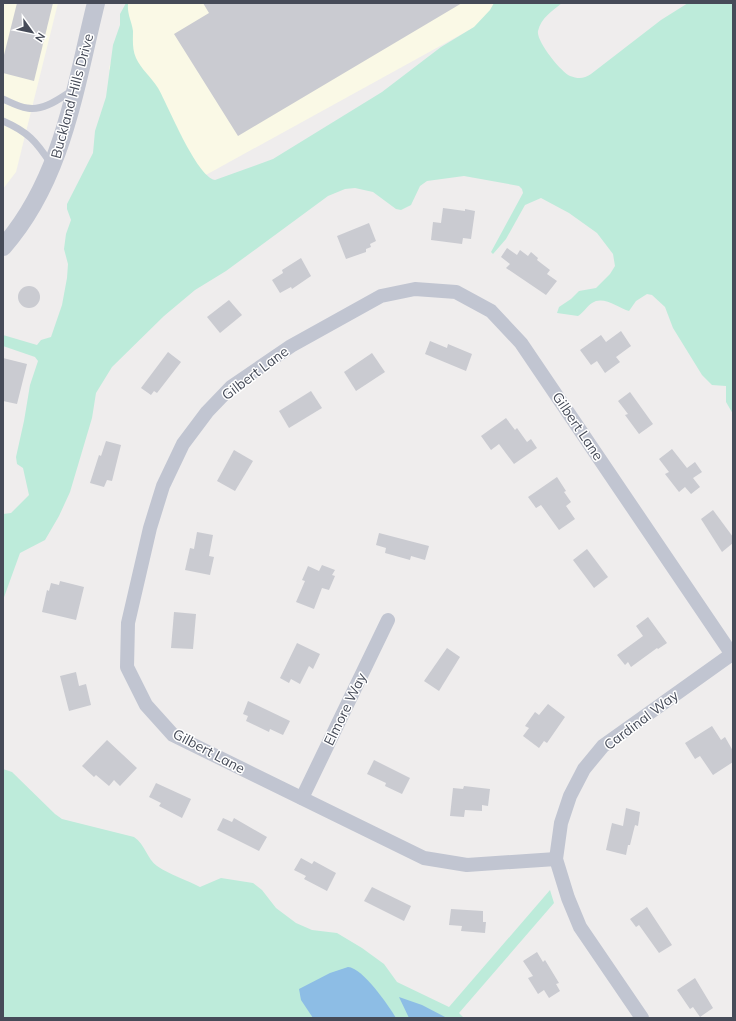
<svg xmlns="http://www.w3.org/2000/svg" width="736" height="1021" viewBox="0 0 736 1021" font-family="Mulish,sans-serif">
<rect width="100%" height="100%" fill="#efeded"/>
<!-- commercial -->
<g fill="#faf9e6">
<path d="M 3,3 L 58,3 L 16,172 L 3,189 Z"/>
<path d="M 126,3 L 509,3 L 511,7 L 204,176 L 109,69 Z"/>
</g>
<!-- green -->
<g fill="#bdebda">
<path d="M 126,3 L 128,4 C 127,14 132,22 133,31 C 133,40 132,49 136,58 C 141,69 151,77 158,88 C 168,105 196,176 215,180 L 273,159 L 382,92 L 441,47 L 474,27 L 490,10 L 494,3 L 562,3 C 552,11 541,18 538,31 C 536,41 561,72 570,76 C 578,79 584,79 591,74 L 661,20 L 688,3 L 733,3 L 733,414 L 726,402 L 726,386 L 712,385 L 702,375 L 673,328 L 665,307 L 652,295 L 647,294 L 636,301 L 629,311 C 619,308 603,295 592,303 C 587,306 584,312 578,316 L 557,313 L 559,307 L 571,299 L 579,291 L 596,288 L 610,274 L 615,266 L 613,254 L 597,233 L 569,213 L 541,198 L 525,205 L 506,239 L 493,254 L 491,252 L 523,193 L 522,189 L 519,186 L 464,176 L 427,181 L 420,186 L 411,205 L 401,210 L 396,209 L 373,192 L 355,188 L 345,189 L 328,196 L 226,271 L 195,290 L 164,316 L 112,367 L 96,393 L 92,418 L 70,492 L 59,516 L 45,540 L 20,553 L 3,600 L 3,514 L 11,513 L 29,495 L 23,468 L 17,464 L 16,457 L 24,421 L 30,385 L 38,361 L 35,357 L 3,346 L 3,335 L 37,345 L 41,340 L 51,337 L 62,305 L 67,278 L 68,264 L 64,249 L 66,234 L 71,220 L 67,209 L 67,204 L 93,153 L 95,131 L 106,97 L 113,45 L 120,25 L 120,14 Z"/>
<path d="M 3,769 L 12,772 L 55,814 L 62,819 L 134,837 C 145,844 147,859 157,866 C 170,875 187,880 200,887 L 221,878 L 253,883 L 262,890 L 276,908 L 296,923 L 312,930 L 337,933 L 362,948 L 384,964 L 397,982 L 449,1007 L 550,890 L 554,903 L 459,1013 L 464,1018 L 3,1018 Z"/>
</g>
<!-- water -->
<g fill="#8dbde5">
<path d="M 348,967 C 363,968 388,1005 396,1018 L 313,1018 L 301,1000 L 299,989 L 330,973 Z"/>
<path d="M 399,997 L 422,1005 L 447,1018 L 409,1018 Z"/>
</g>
<!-- building -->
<g fill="#cacbd1">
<path d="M 17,3 L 53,3 L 34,81 L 3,73 L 3,59 Z"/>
<path d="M 203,3 L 462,3 L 238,136 L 174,34 L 209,13 Z"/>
<path d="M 443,208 L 465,211 L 465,209 L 475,211 L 471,239 L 463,238 L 462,244 L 431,240 L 433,222 L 441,223 Z"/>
<path d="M 369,223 L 376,241 L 370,244 L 371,247 L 366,249 L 366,252 L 346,259 L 337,236 Z"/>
<path d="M 507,248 L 517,255 L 520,250 L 528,256 L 531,252 L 538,258 L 537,260 L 550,270 L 547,274 L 557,281 L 546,295 L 506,268 L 510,264 L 501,257 Z"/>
<path d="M 301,258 L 311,276 L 292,289 L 291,287 L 280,293 L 272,280 L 283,273 L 282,270 Z"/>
<circle cx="29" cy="297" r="11"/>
<path d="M 229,300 L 242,315 L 220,333 L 207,317 Z"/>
<path d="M 621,331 L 631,346 L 616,357 L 620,362 L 605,373 L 597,361 L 591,365 L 580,350 L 601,335 L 606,342 Z"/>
<path d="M 430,341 L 447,348 L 448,344 L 472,354 L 466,371 L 425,354 Z"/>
<path d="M 168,352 L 181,362 L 157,393 L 154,391 L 151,395 L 141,388 Z"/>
<path d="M 372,353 L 385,372 L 356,391 L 344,372 Z"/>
<path d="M 3,358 L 27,364 L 17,404 L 3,401 Z"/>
<path d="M 311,391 L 322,408 L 289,428 L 279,411 Z"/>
<path d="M 630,392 L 653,424 L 639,434 L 625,415 L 628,414 L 618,401 Z"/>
<path d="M 506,418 L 515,430 L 517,428 L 527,442 L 531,439 L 537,448 L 514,464 L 499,444 L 491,450 L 481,436 Z"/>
<path d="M 106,441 L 121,445 L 112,481 L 107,480 L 104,487 L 90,483 L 99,455 L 101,456 Z"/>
<path d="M 672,449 L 687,468 L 695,462 L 702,472 L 693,478 L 700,487 L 691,494 L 685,487 L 679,492 L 665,474 L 669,472 L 659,459 Z"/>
<path d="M 234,450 L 253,461 L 235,491 L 217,481 Z"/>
<path d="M 557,477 L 566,491 L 564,492 L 571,502 L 566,506 L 575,519 L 559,530 L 541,505 L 536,508 L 528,497 Z"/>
<path d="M 713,510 L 733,537 L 733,543 L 722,552 L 701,519 Z"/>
<path d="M 197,532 L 213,535 L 209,556 L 214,557 L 210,575 L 185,570 L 190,548 L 194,549 Z"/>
<path d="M 379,533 L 429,546 L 425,560 L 411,556 L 410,560 L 385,553 L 386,548 L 376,545 Z"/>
<path d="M 587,549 L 608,577 L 594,588 L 573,560 Z"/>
<path d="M 322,565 L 335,570 L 332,575 L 335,576 L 329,590 L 322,588 L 314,609 L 296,602 L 305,581 L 302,580 L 308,566 L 319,571 Z"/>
<path d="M 60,581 L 84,587 L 76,620 L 42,612 L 47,590 L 49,591 L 51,583 L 59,585 Z"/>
<path d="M 174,612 L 196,614 L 193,649 L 171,648 Z"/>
<path d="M 648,617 L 667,643 L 658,649 L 657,648 L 631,667 L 628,662 L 625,665 L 617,655 L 643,636 L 636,626 Z"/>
<path d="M 297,643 L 320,654 L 313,669 L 309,666 L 300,684 L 291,679 L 289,683 L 280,678 Z"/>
<path d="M 447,648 L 460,657 L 439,691 L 424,681 Z"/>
<path d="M 76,672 L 79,686 L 86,684 L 91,705 L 69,711 L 60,676 Z"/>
<path d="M 248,701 L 290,721 L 283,735 L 270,729 L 269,732 L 246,721 L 248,716 L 243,714 Z"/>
<path d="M 548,704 L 565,717 L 547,743 L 544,741 L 539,748 L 523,736 L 529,728 L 525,726 L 535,712 L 539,715 Z"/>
<path d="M 712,726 L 721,740 L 725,737 L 733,751 L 733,762 L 713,775 L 700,756 L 695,759 L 685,743 Z"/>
<path d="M 107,740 L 137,768 L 120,786 L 114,780 L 109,786 L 96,775 L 94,777 L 82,766 Z"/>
<path d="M 374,760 L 410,778 L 402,794 L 385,786 L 386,783 L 367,774 Z"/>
<path d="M 156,783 L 191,799 L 182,818 L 159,806 L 161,803 L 149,797 Z"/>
<path d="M 464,786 L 490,789 L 488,806 L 482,805 L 482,811 L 465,810 L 464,817 L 450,816 L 453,788 L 463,789 Z"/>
<path d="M 626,808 L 640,812 L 638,826 L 635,825 L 630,845 L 628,845 L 626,855 L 606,850 L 612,823 L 623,826 Z"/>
<path d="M 223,818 L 232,822 L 234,818 L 267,837 L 259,851 L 217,830 Z"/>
<path d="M 301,858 L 312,864 L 314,861 L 336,873 L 327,891 L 304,879 L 306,876 L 294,870 Z"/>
<path d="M 372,887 L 411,906 L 404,921 L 364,901 Z"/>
<path d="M 647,907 L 672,945 L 659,953 L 639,925 L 636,927 L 630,919 Z"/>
<path d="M 451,909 L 483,911 L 483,922 L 486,922 L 485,933 L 461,931 L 462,926 L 449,925 Z"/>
<path d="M 537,952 L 543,962 L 545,960 L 559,983 L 556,984 L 560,991 L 549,998 L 544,990 L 538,994 L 528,978 L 533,976 L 523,961 Z"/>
<path d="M 695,978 L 713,1008 L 700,1017 L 693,1007 L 690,1009 L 677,990 Z"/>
</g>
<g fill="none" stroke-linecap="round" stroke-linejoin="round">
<!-- service -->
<g stroke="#c1c5d1" stroke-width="7">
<path d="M 3,99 C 10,102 19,107 27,108 C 44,111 59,99 73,90"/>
<path d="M 3,121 C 28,132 36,141 51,164"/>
</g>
<!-- minor -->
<g stroke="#c1c5d1" stroke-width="14">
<path d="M 302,798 L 388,620"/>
<path d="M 556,859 L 467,865 L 424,858 L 173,735 L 146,705 L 127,667 L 128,623 L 150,528 L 163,486 L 183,444 L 207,412 L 231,387 L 291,346 L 381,296 L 415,289 L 456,292 L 491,311 L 521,343 L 733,656"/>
<path d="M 642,1018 L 580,927 L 568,898 L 556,859 L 561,823 L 570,796 L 584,769 L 603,746 L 732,654"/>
</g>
<!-- tertiary -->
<path stroke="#c1c5d1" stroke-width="18" d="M 3,247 C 63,179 75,87 96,3"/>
</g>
<g text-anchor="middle" stroke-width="3" stroke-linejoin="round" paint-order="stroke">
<!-- street labels -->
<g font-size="14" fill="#464b58" stroke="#fff">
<text transform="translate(72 96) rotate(-75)" y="5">Buckland Hills Drive</text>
<text transform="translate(255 373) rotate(-37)" y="5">Gilbert Lane</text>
<text transform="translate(578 426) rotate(56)" y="5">Gilbert Lane</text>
<text transform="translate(345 709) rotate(-64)" y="5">Elmore Way</text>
<text transform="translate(641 720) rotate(-37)" y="5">Cardinal Way</text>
<text transform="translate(209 751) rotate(28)" y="5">Gilbert Lane</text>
</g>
</g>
<!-- border -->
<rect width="736" height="1021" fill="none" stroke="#464b58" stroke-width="8"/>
<!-- north arrow -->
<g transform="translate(32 32) rotate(123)" stroke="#ffffff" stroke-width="3" paint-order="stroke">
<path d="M0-3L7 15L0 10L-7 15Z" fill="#464b58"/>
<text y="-6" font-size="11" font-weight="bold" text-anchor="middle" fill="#464b58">N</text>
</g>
</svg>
